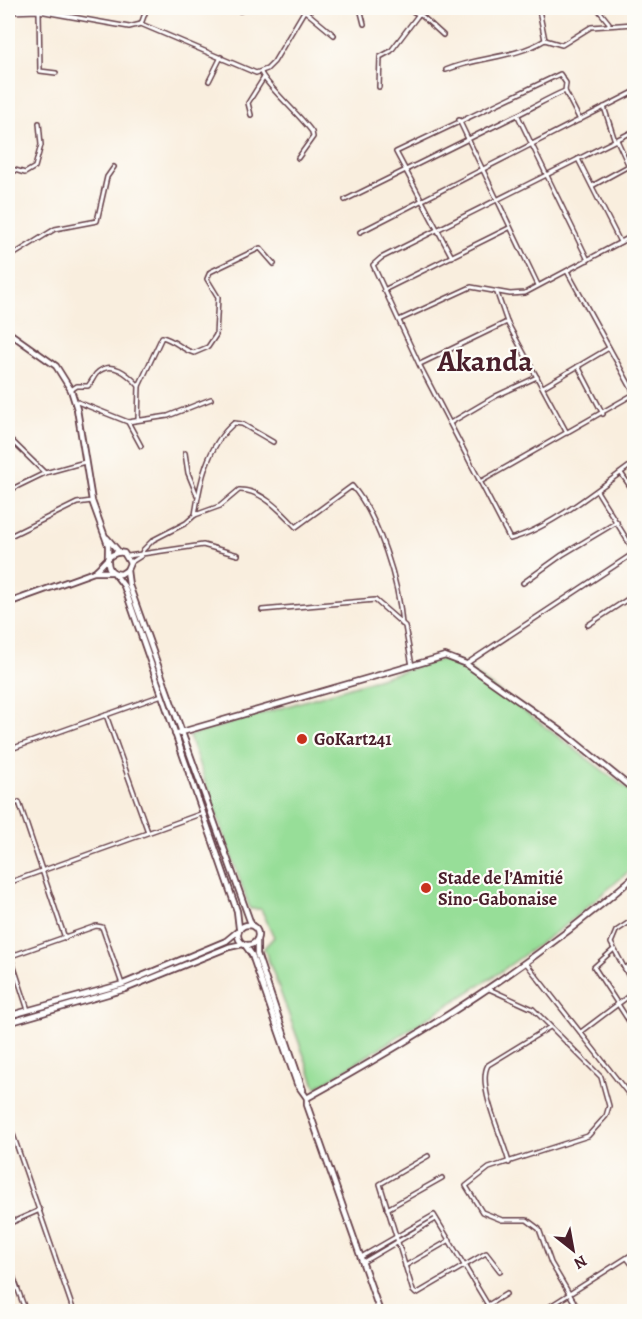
<svg xmlns="http://www.w3.org/2000/svg" width="642" height="1319" viewBox="0 0 642 1319" font-family="Alegreya,serif">
<rect width="100%" height="100%" fill="#fdfcf7"/>
<filter id="ink" filterUnits="userSpaceOnUse"><feTurbulence type="fractalNoise" baseFrequency=".0167" numOctaves="2"/><feDisplacementMap in="SourceGraphic" scale="12" xChannelSelector="R" yChannelSelector="G"/><feConvolveMatrix kernelMatrix="1 2 1 2 8 2 1 2 1" color-interpolation-filters="sRGB"/></filter>
<filter id="wash" filterUnits="userSpaceOnUse"><feTurbulence type="fractalNoise" baseFrequency=".008" numOctaves="4" result="noise"/><feDisplacementMap in="SourceGraphic" scale="24" xChannelSelector="R" yChannelSelector="G"/><feGaussianBlur stdDeviation="1.35" result="paint"/><feColorMatrix in="noise" values="0 0 0 0 0 0 0 0 0 0 0 0 0 0 0 0 0 1.4 0 .05"/><feComposite in="paint" operator="in"/></filter>
<g filter="url(#wash)">
<rect width="100%" height="100%" fill="#f9eede"/>
<!-- pitch -->
<path fill="#97de98" stroke="#707e62" stroke-width="1.5" d="M 442,659 L 462,664 L 634,794 L 634,867 L 567,924 L 496,975 L 316,1088 L 264,948 L 274,937 L 261,909 L 250,909 L 189,736 Z"/>
</g>
<g filter="url(#ink)">
<g fill="none" stroke-linecap="round" stroke-linejoin="round">
<defs>
<g id="street">
<path d="M 360,8 L 364,24"/>
<path d="M 406,8 L 422,16 L 443,35"/>
<path d="M 597,8 L 609,23"/>
<path d="M 539,10 L 545,40"/>
<path d="M 39,11 L 40,71 L 56,73"/>
<path d="M 240,11 L 248,8"/>
<path d="M 305,11 L 334,35"/>
<path d="M 8,12 L 39,11 L 129,27 L 141,24 L 256,73 L 267,69 L 274,62 L 306,8"/>
<path d="M 141,24 L 147,8"/>
<path d="M 446,70 C 479,56 514,59 545,40 L 562,45 L 591,27 L 634,24"/>
<path d="M 261,72 C 263,82 303,118 312,132 L 313,137 L 298,158"/>
<path d="M 209,81 L 221,57"/>
<path d="M 379,87 L 380,57 L 391,51 L 419,14"/>
<path d="M 565,91 L 580,120"/>
<path d="M 604,107 L 615,141"/>
<path d="M 251,115 L 248,103 L 263,79"/>
<path d="M 518,116 L 588,260"/>
<path d="M 459,120 L 538,285"/>
<path d="M 634,131 L 381,258 L 373,265 L 419,364 L 510,539 C 550,529 600,487 634,463"/>
<path d="M 617,140 L 634,177"/>
<path d="M 578,159 L 620,242"/>
<path d="M 8,168 L 25,173 L 35,167 L 41,145 L 39,123"/>
<path d="M 592,186 L 634,163"/>
<path d="M 345,200 C 401,172 458,144 515,116 C 532,108 548,98 565,91 L 566,83 L 560,74 L 396,152 L 452,257"/>
<path d="M 360,232 L 634,92"/>
<path d="M 8,258 L 55,229 L 97,221 L 107,177 L 114,167"/>
<path d="M 567,271 L 634,393"/>
<path d="M 384,290 L 509,228"/>
<path d="M 497,293 L 507,322 L 567,433"/>
<path d="M 399,320 L 471,287 L 510,294 L 525,293 L 634,235"/>
<path d="M 420,364 L 507,322"/>
<path d="M 578,366 L 603,414"/>
<path d="M 543,387 L 609,348"/>
<path d="M 71,390 L 77,386 L 88,386 C 91,383 93,378 96,374 C 111,358 129,375 139,386"/>
<path d="M 75,401 L 128,422 L 141,446"/>
<path d="M 138,419 L 139,386 L 162,337 C 175,340 182,350 194,353 L 208,347 L 216,335 L 218,297 L 207,279 L 210,272 L 260,248 L 274,264"/>
<path d="M 128,422 L 168,416 L 211,399"/>
<path d="M 450,423 L 496,396 L 537,377"/>
<path d="M 8,437 L 45,473"/>
<path d="M 185,453 L 188,473 L 197,495"/>
<path d="M 621,473 L 634,492"/>
<path d="M 480,482 L 634,394"/>
<path d="M 8,491 L 45,473 L 85,462"/>
<path d="M 597,491 L 634,551"/>
<path d="M 195,515 C 200,482 207,446 234,423 L 242,424 L 273,442"/>
<path d="M 8,537 L 77,503 L 92,501"/>
<path d="M 128,556 L 203,545 L 238,555"/>
<path d="M 130,563 L 141,556 L 143,550 L 153,540 L 186,523 L 195,515 L 220,506 L 239,490 C 261,489 282,512 296,527 L 352,486 C 379,517 399,583 402,624"/>
<path d="M 523,583 L 562,555 L 617,522"/>
<path d="M 262,610 L 375,600 L 405,626 L 412,666"/>
<path d="M 588,625 L 634,595"/>
<path d="M 466,664 L 634,553"/>
<path d="M 106,715 L 148,832"/>
<path d="M 8,750 L 162,695"/>
<path d="M 8,807 L 19,802 L 65,938"/>
<path d="M 8,883 L 203,813"/>
<path d="M 634,919 L 616,931 L 611,943 L 634,986"/>
<path d="M 8,949 L 28,1010"/>
<path d="M 613,950 L 594,967 L 634,1029"/>
<path d="M 11,956 L 96,926 L 102,927 L 122,984"/>
<path d="M 526,963 L 634,1101"/>
<path d="M 626,968 L 634,962"/>
<path d="M 489,989 L 533,1009 L 601,1077 L 609,1106 L 606,1116 L 588,1136 L 489,1168 L 466,1186 L 482,1212 L 502,1220 L 527,1220 L 539,1229 L 551,1263 L 580,1312"/>
<path d="M 629,1019 L 634,1015"/>
<path d="M 581,1032 L 634,992"/>
<path d="M 8,1120 L 74,1312"/>
<path d="M 428,1156 L 380,1184 L 413,1291 L 416,1294 L 486,1253 L 500,1271"/>
<path d="M 509,1163 C 504,1140 476,1085 488,1065 L 550,1027"/>
<path d="M 387,1209 L 442,1178"/>
<path d="M 8,1224 L 40,1210"/>
<path d="M 361,1257 L 434,1215 L 488,1305 L 478,1312"/>
<path d="M 627,1258 L 634,1267"/>
<path d="M 8,1262 L 26,1312"/>
<path d="M 363,1262 L 436,1219"/>
<path d="M 405,1266 L 450,1240"/>
<path d="M 488,1305 L 506,1294"/>
<path d="M 541,1312 L 634,1253"/>
</g>
<g id="secondary">
<path d="M 8,332 L 56,366 L 71,390 L 77,409 L 92,501 L 108,545 C 109,558 103,573 121,574 L 127,570 L 130,563 L 124,553 C 110,550 105,564 94,572 L 8,603"/>
<path d="M 107,538 L 119,552"/>
<path d="M 127,570 L 129,585 L 251,924"/>
<path d="M 94,572 L 112,572"/>
<path d="M 115,574 L 124,586 L 237,911 L 239,928"/>
<path d="M 175,734 L 445,656 L 466,664 L 564,733 L 634,790"/>
<circle cx="248" cy="935" r="10"/>
<path d="M 257,940 L 257,954 L 303,1090"/>
<path d="M 245,945 L 252,955 L 297,1084 L 307,1098 L 307,1105 L 380,1312"/>
<path d="M 8,1016 L 123,984 L 226,941 L 238,931"/>
<path d="M 8,1023 L 125,989 L 229,947 L 243,944"/>
<path d="M 307,1098 C 423,1034 534,964 634,877"/>
</g>
</defs>
<!-- street casing -->
<use href="#street" stroke="#643e46" stroke-width="6"/>
<!-- secondary casing -->
<use href="#secondary" stroke="#643e46" stroke-width="8"/>
<!-- street -->
<use href="#street" stroke="#fff" stroke-width="3"/>
<!-- secondary -->
<use href="#secondary" stroke="#fff" stroke-width="4.5"/>
</g>
</g>
<!-- markers -->
<g fill="#c8321e" stroke="#fdfcf7" stroke-width="2">
<circle cx="302" cy="739" r="6"/>
<circle cx="426" cy="888" r="6"/>
</g>
<g text-anchor="middle" stroke-width="4.5" stroke-linejoin="round" paint-order="stroke">
<!-- poi labels -->
<g font-size="18" font-weight="bold" fill="#4a1f2b" stroke="#fdfcf7" text-anchor="start">
<text x="314" y="745">GoKart241</text>
<text x="438" y="884">Stade de l’Amitié<tspan x="438" dy="21">Sino-Gabonaise</tspan></text>
</g>
<!-- town labels -->
<g font-size="30" font-weight="bold" fill="#4a1f2b" stroke="#fdfcf7">
<text x="485" y="371">Akanda</text>
</g>
</g>
<!-- margin -->
<rect width="642" height="1319" fill="none" stroke="#fdfcf7" stroke-width="30"/>
<!-- north arrow -->
<g transform="translate(573 1250) rotate(149)" stroke="#fdfcf7" stroke-width="4.5" paint-order="stroke">
<path d="M0-4.5L10 22L0 15L-10 22Z" fill="#4a1f2b"/>
<text y="-9" font-size="16" font-weight="bold" text-anchor="middle" fill="#4a1f2b">N</text>
</g>
</svg>
